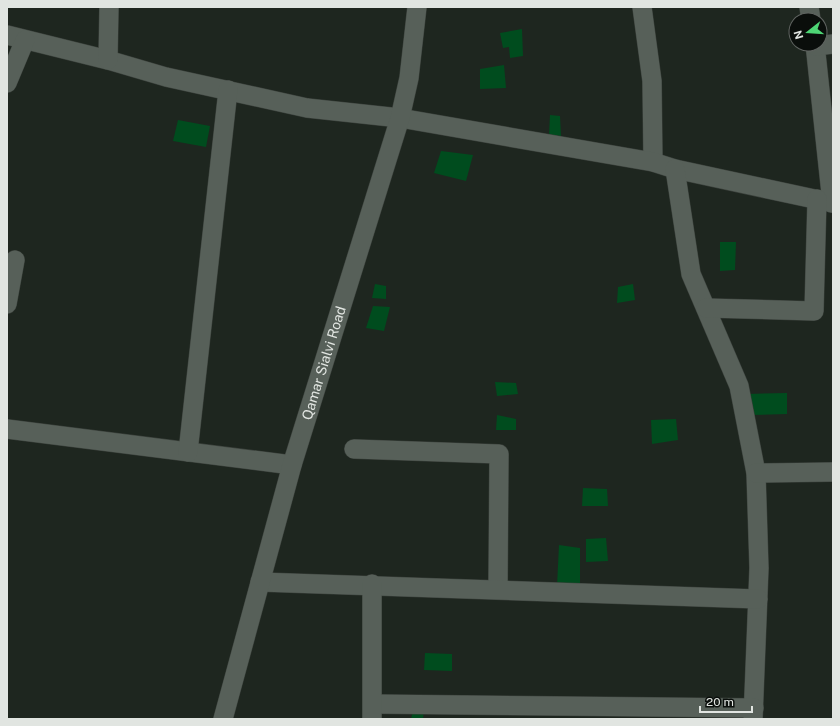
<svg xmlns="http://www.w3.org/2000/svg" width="840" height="726" viewBox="0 0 840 726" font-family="'Public Sans',sans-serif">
<rect width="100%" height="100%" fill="#1e261f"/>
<!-- building -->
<g fill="#004c1e">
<path d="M 522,29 L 523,56 L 510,58 L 509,47 L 503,48 L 500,33 Z"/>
<path d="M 504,65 L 506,88 L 480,89 L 480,69 Z"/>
<path d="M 550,115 L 560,116 L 561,136 L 549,135 Z"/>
<path d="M 178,120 L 210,126 L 206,147 L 173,141 Z"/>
<path d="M 441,151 L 473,155 L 466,181 L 434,173 Z"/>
<path d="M 720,242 L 736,242 L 735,270 L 720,271 Z"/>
<path d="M 375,284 L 386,286 L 386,299 L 372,298 Z"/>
<path d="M 633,284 L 635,300 L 617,303 L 618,287 Z"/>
<path d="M 373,306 L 390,307 L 384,331 L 366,328 Z"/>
<path d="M 495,382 L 516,383 L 518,394 L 497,396 Z"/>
<path d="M 787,393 L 787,414 L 751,415 L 746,394 Z"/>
<path d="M 497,415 L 516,419 L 516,430 L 496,430 Z"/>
<path d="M 676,419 L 678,440 L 652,444 L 651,420 Z"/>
<path d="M 583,488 L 607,489 L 608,506 L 582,506 Z"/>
<path d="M 606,538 L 608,561 L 586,562 L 586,539 Z"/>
<path d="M 559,545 L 580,548 L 580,586 L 557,586 Z"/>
<path d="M 425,653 L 452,654 L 452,671 L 424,670 Z"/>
<path d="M 413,710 L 424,710 L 423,719 L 411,719 Z"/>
</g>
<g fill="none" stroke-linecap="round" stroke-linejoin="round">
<defs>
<g id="minor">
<path d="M 642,7 L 652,81 L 653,162"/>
<path d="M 809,7 L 811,20"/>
<path d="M 7,35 L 108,60 L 166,77 L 307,108 L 400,118 L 653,162 L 675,169 L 833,203"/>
<path d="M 815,44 L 832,203"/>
<path d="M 816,46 L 833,44"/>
<path d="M 108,60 L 109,7"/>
<path d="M 7,83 L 25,40"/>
<path d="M 675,169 L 691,274 L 739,386 L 756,473 L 759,568 L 753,719"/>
<path d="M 7,304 L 15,260"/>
<path d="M 706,308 L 814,311 L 817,199"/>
<path d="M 7,429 L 292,465"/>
<path d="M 354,449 L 499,454 L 498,589"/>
<path d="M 188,452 L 228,90"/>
<path d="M 756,473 L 833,472"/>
<path d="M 260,582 L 758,599"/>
<path d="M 373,704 L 754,708"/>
<path id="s1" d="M 223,719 L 292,465 L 400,118 L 409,78 L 417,7"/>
<path d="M 372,719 L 372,584"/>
</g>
</defs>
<!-- minor casing -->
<use href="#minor" stroke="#3c423d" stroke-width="20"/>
<!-- minor -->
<use href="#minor" stroke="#576059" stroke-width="19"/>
</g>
<g text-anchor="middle" stroke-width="3.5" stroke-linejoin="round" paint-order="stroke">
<!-- street labels -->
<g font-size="14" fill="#e1e5e1" stroke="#0a0e0b">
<text dy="5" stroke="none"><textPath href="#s1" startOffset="370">Qamar Sialvi Road</textPath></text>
</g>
</g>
<!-- border -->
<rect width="840" height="726" fill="none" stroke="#e1e5e1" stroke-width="16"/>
<!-- north arrow -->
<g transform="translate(808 32) rotate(253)"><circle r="19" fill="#0a0e0b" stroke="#606461"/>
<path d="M0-3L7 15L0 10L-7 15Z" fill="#4ed675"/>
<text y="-6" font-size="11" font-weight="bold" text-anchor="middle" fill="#e1e5e1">N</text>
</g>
<!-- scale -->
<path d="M700 706v6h52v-6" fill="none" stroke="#e1e5e1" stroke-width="2"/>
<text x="706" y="706" font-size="12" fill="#e1e5e1" stroke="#0a0e0b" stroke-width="3" paint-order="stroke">20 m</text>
</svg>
